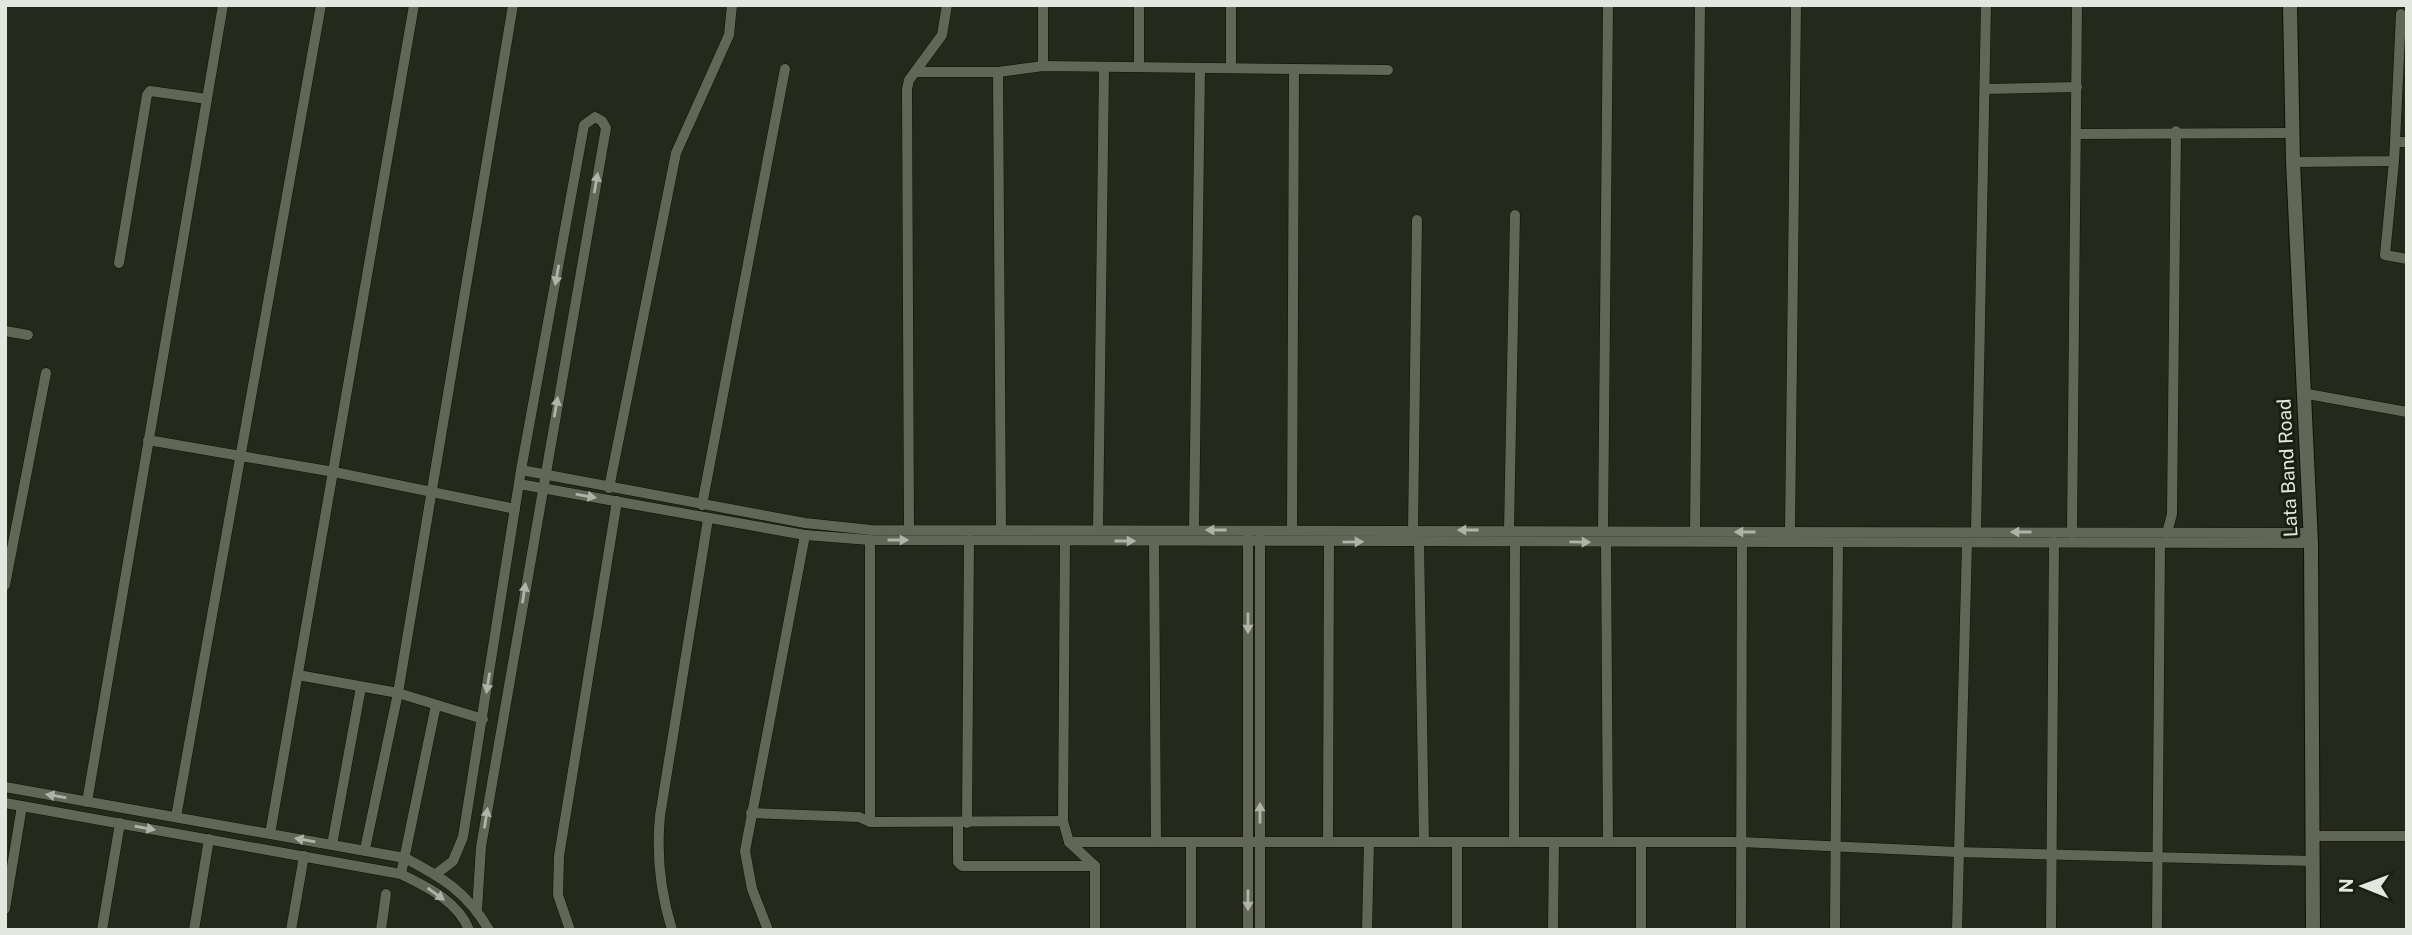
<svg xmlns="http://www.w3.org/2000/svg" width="2412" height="935" viewBox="0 0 2412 935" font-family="'Public Sans',sans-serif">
<rect width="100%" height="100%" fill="#25291b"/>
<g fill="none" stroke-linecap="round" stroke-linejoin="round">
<defs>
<g id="street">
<path d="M 1043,66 L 1043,5"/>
<path d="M 1139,67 L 1139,5"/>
<path d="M 1231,68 L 1231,5"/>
<path d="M 915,72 L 998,72 L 1043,66 L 1388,70"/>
<path d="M 998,72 L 1001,529"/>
<path d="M 1986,89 L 2077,87"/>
<path d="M 2078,134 L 2292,133"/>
<path d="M 2395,142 L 2401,14"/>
<path d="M 2394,161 L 2385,255 L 2407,259"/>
<path d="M 2293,162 L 2394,161 L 2395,142 L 2407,142"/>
<path d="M 119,263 L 147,95 L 150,91 L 207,99"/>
<path d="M 5,331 L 28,335"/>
<path d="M 2302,393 L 2407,412"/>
<path d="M 148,440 L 334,472 L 515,509"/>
<path d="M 521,470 L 805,523 L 871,530 L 2310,533"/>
<path d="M 519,484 L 805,535 L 870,540 L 2311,543"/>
<path d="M 609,488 L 676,153 L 729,35 L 732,5"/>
<path d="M 702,505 L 785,69"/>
<path d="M 909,529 L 907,89 L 909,80 L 942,35 L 947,5"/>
<path d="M 1098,530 L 1104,67"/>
<path d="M 1194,530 L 1200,68"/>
<path d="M 1292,530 L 1294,69"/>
<path d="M 1509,530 L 1515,215"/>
<path d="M 1603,530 L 1608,5"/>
<path d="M 1413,531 L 1417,220"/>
<path d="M 1695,531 L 1700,5"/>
<path d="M 1790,531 L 1796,5"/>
<path d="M 1976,532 L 1986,5"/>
<path d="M 2072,533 L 2077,5"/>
<path d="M 2167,533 L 2172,514 L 2176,131"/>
<path d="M 1154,541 L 1156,842"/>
<path d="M 1419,542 L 1424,842"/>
<path d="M 1606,542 L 1608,842"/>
<path d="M 5,585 L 46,373"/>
<path d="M 298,675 L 398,693 L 483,719"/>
<path d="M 5,787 L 405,858 C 443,878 467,892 489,930"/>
<path d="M 87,802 L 223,5"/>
<path d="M 5,803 L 401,874 C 427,887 458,901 469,930"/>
<path d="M 751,813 L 859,817 L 870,822 L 1063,821 L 1069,842 L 1741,842 L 1957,852 L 2311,861"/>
<path d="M 176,817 L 321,5"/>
<path d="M 1063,821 L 1065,541"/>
<path d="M 870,822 L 870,540"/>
<path d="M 958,823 L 958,862 L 962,866 L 1095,866"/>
<path d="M 967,823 L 969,540"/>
<path d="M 270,834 L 414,5"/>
<path d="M 2311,836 L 2407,836"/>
<path d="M 1069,842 L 1095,866 L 1095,930"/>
<path d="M 1191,842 L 1191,930"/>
<path d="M 1328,842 L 1329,542"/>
<path d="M 1514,842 L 1515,542"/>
<path d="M 332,845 L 361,687"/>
<path d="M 365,849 L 398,693 L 513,5"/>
<path d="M 401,874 L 436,705"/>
<path d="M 436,874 L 453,861 L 463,837 L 521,470 L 584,125 L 595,117 L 602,121 L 606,128 L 481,847 L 477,910"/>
<path d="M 5,909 L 22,806"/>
<path d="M 102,930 L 120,823"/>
<path d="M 194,930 L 209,839"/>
<path d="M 291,930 L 304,856"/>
<path d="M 381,930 L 386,894"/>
<path d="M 570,930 L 558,895 L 559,856 L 617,501"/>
<path d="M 672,930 C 660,891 656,856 660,816 L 708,519"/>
<path d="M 768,930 L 752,889 L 745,851 L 805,535"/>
<path d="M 1248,930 L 1248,538"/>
<path d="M 1260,930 L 1260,538"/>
<path d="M 1367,930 L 1369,842"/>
<path d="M 1457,930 L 1457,842"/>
<path d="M 1553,930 L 1554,842"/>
<path d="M 1641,930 L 1641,842"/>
<path d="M 1741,930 L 1742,543"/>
<path d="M 1835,930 L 1838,543"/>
<path d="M 1957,930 L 1967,543"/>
<path d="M 2051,930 L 2054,542"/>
<path d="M 2157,930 L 2160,543"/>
</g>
<path id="secondary" d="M 2290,5 L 2293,162 L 2311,543 L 2313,930"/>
</defs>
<!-- street casing -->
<use href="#street" stroke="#0e1105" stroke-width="11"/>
<!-- secondary casing -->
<use href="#secondary" stroke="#0e1105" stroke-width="16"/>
<!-- street -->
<use href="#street" stroke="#616656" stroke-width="10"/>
<!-- secondary -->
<use href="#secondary" stroke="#616656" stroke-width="14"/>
</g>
<!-- one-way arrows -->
<defs><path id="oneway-solid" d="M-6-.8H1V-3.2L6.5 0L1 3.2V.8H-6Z" transform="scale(1.75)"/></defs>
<g fill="#b0b3a8">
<use href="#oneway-solid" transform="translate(596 183) rotate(-80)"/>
<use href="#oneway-solid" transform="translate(557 275) rotate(100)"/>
<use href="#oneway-solid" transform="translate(556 407) rotate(-80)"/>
<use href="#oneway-solid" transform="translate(586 496) rotate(10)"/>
<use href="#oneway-solid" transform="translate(1216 530) rotate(-180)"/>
<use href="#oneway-solid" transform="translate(1468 530) rotate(180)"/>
<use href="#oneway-solid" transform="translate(1745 532) rotate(-180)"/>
<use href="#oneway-solid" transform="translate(2021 532) rotate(-180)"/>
<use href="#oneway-solid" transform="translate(898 540)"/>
<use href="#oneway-solid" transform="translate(1125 541)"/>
<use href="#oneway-solid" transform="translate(1353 542) rotate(-1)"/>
<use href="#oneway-solid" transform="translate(1580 542) rotate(1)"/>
<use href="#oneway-solid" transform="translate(524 593) rotate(-81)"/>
<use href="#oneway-solid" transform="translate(1248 623) rotate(90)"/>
<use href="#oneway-solid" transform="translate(488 683) rotate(99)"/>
<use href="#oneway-solid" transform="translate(56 796) rotate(-170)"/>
<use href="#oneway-solid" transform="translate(1260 813) rotate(-90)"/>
<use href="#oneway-solid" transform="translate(486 818) rotate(-81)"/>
<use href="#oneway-solid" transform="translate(145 828) rotate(10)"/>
<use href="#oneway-solid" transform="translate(305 840) rotate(-170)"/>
<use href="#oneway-solid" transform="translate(436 894) rotate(36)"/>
<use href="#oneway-solid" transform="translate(1248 900) rotate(90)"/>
</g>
<g text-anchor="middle" stroke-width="6" stroke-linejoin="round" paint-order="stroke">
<!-- street labels -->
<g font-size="19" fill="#e4e7de" stroke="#1b1f12">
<text transform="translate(2287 468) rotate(-93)" y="7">Lata Band Road</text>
</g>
</g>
<!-- border -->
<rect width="2412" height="935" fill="none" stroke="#e4e7de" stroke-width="14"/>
<!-- north arrow -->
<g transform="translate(2363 886) rotate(271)" stroke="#1b1f12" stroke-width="5" paint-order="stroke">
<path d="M0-5L12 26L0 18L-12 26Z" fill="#e4e7de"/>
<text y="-10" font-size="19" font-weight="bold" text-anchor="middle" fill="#e4e7de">N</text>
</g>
</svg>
